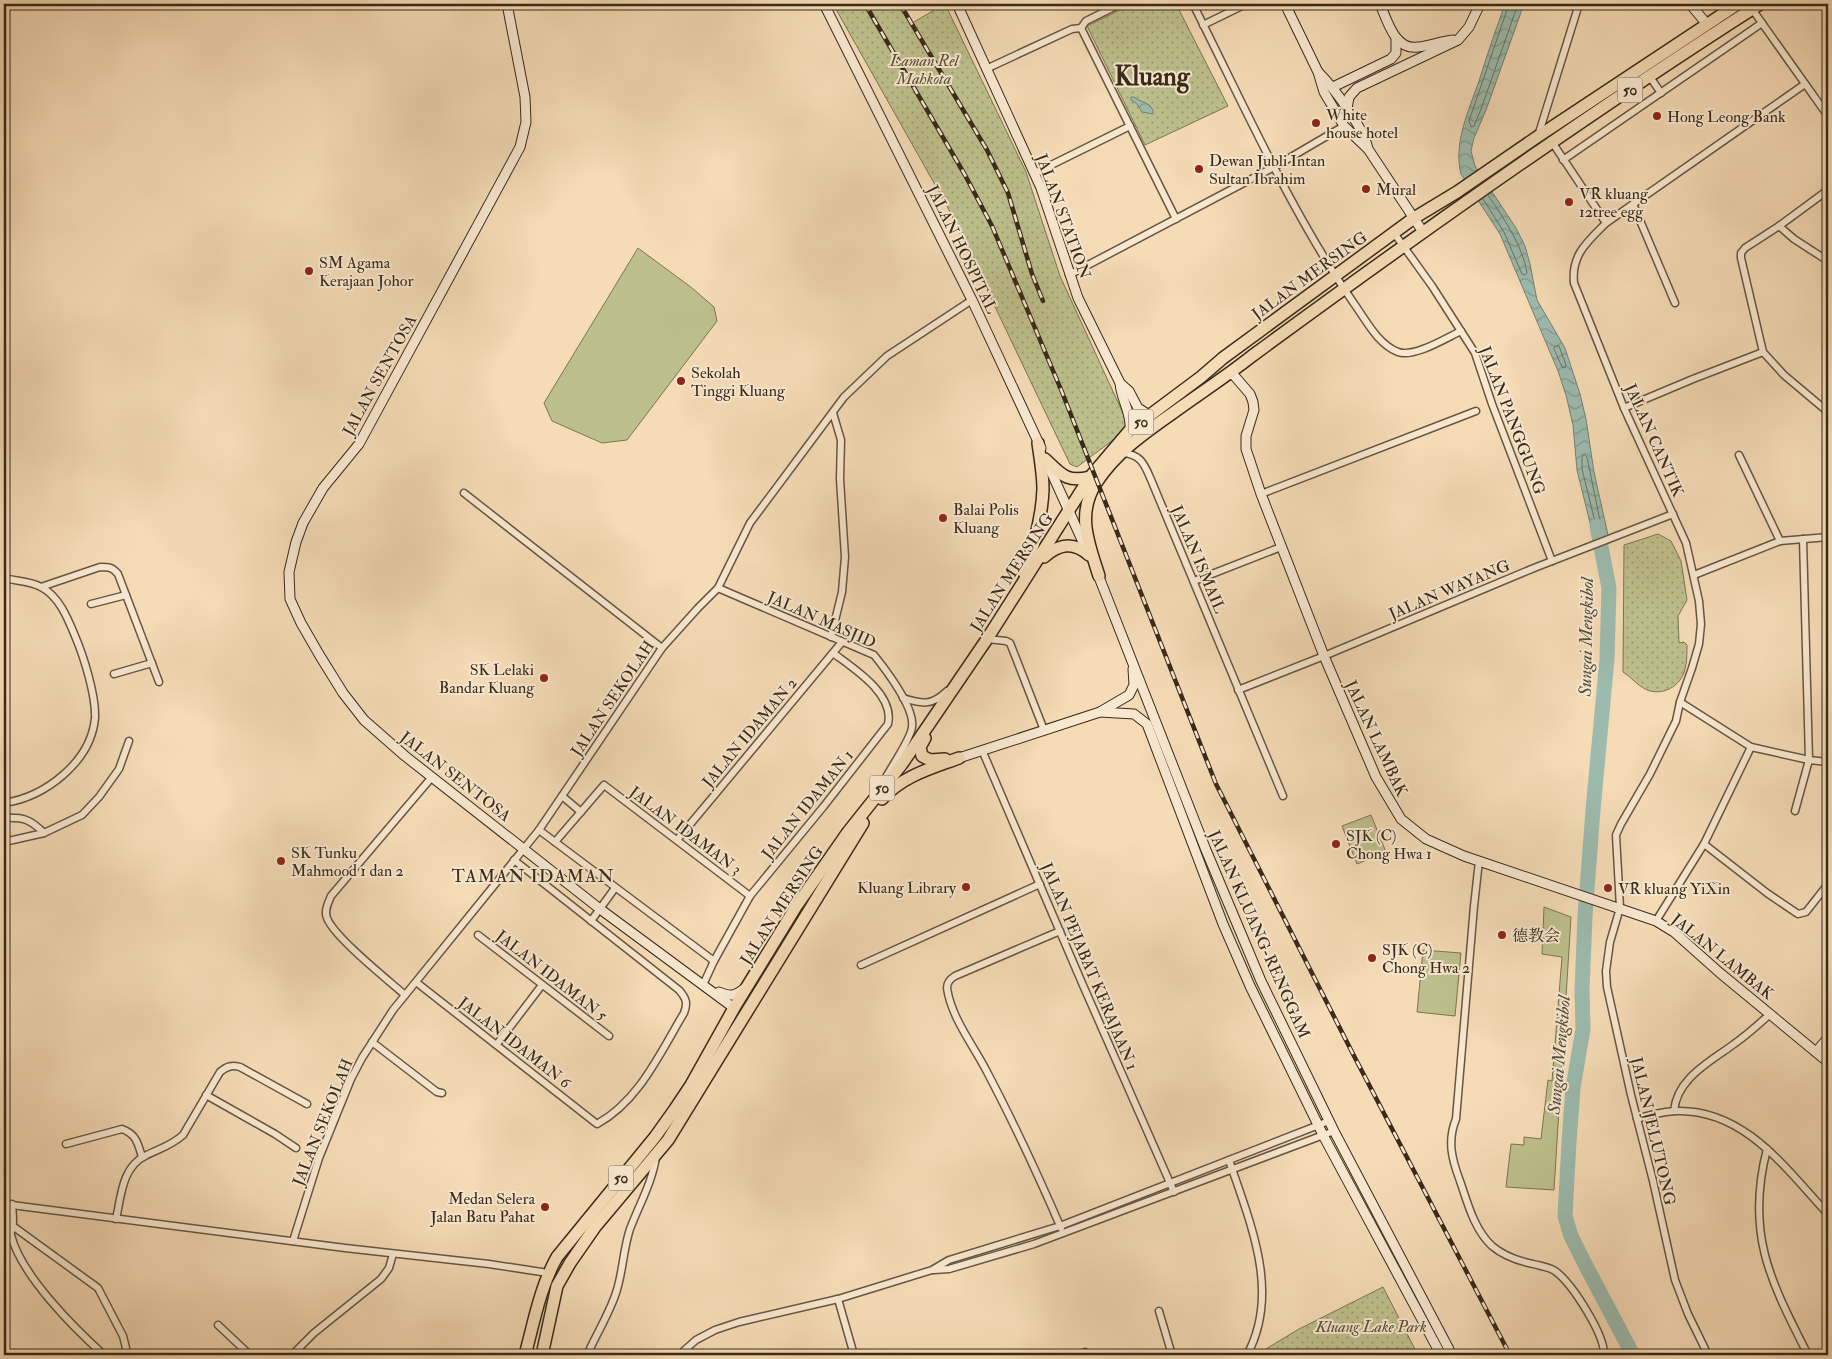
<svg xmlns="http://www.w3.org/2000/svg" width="1832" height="1359" viewBox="0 0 1832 1359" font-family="'IM FELL Double Pica','Noto Serif SC',serif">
<defs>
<pattern id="park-dots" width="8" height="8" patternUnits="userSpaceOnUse" patternTransform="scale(1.25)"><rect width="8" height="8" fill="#bdc08d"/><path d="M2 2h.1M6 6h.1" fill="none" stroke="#9b9c72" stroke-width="1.8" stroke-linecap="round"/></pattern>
<pattern id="water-waves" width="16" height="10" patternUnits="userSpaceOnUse" patternTransform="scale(1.25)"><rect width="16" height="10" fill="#9cbbae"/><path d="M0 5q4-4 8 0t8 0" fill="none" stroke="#80988d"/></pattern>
</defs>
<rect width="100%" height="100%" fill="#f5dbb6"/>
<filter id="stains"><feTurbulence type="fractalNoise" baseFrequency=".004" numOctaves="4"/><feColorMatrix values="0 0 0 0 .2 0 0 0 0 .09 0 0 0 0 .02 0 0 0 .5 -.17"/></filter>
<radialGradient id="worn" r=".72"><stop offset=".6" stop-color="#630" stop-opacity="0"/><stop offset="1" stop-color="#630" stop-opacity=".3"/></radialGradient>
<!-- park -->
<g fill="url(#park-dots)" stroke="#7b7553">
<path d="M 833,4 L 900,4 L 912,23 L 945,4 L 1026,172 L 1060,276 L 1127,422 L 1125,431 L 1077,467 L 1070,464 L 947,206 Z"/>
<path d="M 1132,4 L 1176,4 L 1228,106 L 1145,145 L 1087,26 Z"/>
<path d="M 1658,534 L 1671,541 L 1681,561 L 1687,600 L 1678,616 L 1679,643 L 1684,642 L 1687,645 C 1687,652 1687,662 1685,669 C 1681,687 1661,697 1645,689 C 1637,685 1631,677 1623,672 L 1624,545 Z"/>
<path d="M 1383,1287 L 1418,1355 L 1256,1355 L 1299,1329 Z"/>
</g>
<!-- garden -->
<g fill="#bdc08d" stroke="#7b7553">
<path d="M 638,248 L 692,288 L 714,307 L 717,321 L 627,440 L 602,443 L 552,421 L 544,403 Z"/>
<path d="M 1371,815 L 1386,852 L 1357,864 L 1342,826 Z"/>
<path d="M 1544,907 L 1571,917 L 1554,1190 L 1506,1187 L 1511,1144 L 1524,1145 L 1524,1137 L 1541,1139 L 1548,1080 L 1552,1081 L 1562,957 L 1542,954 Z"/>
<path d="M 1423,950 L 1461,953 L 1455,1016 L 1417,1012 Z"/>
</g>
<!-- water -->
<g fill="url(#water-waves)" stroke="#748172">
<path d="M 1505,4 L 1524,4 L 1486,110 L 1474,138 L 1471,151 L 1475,166 L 1516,228 L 1525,246 L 1530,264 L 1537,300 L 1565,348 L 1580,394 L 1586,419 L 1594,472 L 1608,535 L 1594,539 L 1577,470 L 1573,425 L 1566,395 L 1558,371 L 1500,234 L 1461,174 C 1453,143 1469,110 1479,81 C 1487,55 1496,29 1505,4 Z"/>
<path d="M 1131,97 L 1134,97 C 1140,103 1154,102 1153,114 L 1142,112 L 1137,104 L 1131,100 Z"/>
</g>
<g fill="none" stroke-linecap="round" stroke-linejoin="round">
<!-- shore -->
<g stroke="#6a7264" stroke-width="1">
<path d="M 1509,4 L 1469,121 L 1471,127 L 1474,126 L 1481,109 L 1518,4"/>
<path d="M 1483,199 L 1504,232 L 1522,274 L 1525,275 L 1527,273 C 1522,244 1504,219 1488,195"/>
<path d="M 1556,346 L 1559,346 L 1566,365 L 1565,368 L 1562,367 L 1554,349 Z"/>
<path d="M 1585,455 L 1587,457 L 1600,521 L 1598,524 L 1595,522 L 1582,469 L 1582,457 Z"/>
</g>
<!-- river -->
<path stroke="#9cbbae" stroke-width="15" d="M 1597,526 L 1609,588 L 1607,659 L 1593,810 L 1585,916 L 1582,991 L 1583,1029 L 1573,1088 L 1569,1142 L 1565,1216 L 1571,1236 L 1586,1266 L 1633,1355"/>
<defs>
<g id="street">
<path d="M 1193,4 C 1244,105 1290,211 1355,305 C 1367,322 1378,344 1398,352 C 1414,358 1446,338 1461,331"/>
<path d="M 1752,9 L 1828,116"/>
<path d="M 1203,25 L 1246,4"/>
<path d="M 1081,28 L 1176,219"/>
<path d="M 1081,28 L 1086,21 L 1120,4"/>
<path d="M 986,69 L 1072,29 L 1081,28"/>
<path d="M 1650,77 L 1661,93"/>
<path d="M 1538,136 L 1579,4"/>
<path d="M 1552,142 L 1606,223"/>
<path d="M 1563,160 L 1762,23"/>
<path d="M 1035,173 L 1130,126"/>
<path d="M 1828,190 L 1779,226 L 1745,248 L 1741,253 L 1741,258 L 1763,352 L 1784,375 L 1828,412"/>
<path d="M 1633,204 L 1675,303"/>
<path d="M 1779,226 L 1794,239 L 1828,261"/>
<path d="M 1394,233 L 1432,286 L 1475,353 L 1492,404 L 1552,561"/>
<path d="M 1069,275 L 1274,167 L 1344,126"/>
<path d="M 1624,408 L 1693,379 L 1763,352"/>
<path d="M 1122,453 C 1142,454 1145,466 1152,482 L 1283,796"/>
<path d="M 1739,455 L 1780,541"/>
<path d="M 464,493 L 662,648"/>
<path d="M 1261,494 L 1476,411"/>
<path d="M 1694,575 L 1780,541 L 1828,537"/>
<path d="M 4,578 C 15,581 31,581 41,587 C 59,596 68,619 75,636 C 84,657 96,696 95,718 C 91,762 45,797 4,803"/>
<path d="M 1194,581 L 1281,547"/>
<path d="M 41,587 L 100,567 C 109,567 112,567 118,574 L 159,682"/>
<path d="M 718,588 L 874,655 C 886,670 915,708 912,727 C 911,739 891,767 885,779"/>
<path d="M 91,604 L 126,595"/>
<path d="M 831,637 L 842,592 L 845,557 L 840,479 L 841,440 L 833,413"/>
<path d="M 987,639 L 1006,641 L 1010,643 L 1044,730"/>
<path d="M 114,674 L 152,663"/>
<path d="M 1238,690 L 1324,656 L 1534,568 L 1673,514"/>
<path d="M 903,698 C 922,704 932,706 947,691"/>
<path d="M 1680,702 L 1751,747 L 1809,760 L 1828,762"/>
<path d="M 1751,747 L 1704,844 L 1767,893 L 1798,914 L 1806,912 L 1828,884"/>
<path d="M 982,750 L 1082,983 L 1174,1192"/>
<path d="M 562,796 L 581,812"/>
<path d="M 1795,811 L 1809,760 L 1803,539"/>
<path d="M 4,818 C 23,817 30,819 44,833"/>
<path d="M 539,830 L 714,961"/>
<path d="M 677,840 L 842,642"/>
<path d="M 4,842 L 44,833 L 82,815 L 99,797 L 119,769 L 129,741"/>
<path d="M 555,842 L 604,785 L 750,896"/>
<path d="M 1479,861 L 1474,906 L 1456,1119 C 1447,1141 1452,1160 1460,1181 C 1468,1204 1474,1229 1492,1246 C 1504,1256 1518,1261 1533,1264 C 1541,1266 1549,1267 1555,1271 C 1572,1283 1605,1335 1604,1355"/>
<path d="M 591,921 L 615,888"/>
<path d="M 1656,921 L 1704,844"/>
<path d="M 1060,931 L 955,976 C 950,979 947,982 947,988 C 951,1017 973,1045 986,1070 C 1013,1121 1038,1175 1061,1228"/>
<path d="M 478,935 L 609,1036"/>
<path d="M 861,965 L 1040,884"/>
<path d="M 416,982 L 597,1124 C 639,1101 660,1053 684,1013 C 688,1003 686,998 679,990 L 514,860"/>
<path d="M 703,985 L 714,961 L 750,896 L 824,806 L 888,724 C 895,694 853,668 833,653"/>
<path d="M 405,995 C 388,980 334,937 327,918 C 324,911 328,903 331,896 L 432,777"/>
<path d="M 372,1042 L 437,1092 L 442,1093"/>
<path d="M 497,1044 L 542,985"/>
<path d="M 206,1095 L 275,1134 L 296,1148"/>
<path d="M 1674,1111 C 1677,1078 1710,1062 1734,1044 C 1747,1035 1759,1024 1770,1014"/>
<path d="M 1637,1119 C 1649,1115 1662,1112 1675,1111 C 1744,1108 1786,1169 1828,1214"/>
<path d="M 66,1144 L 122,1129 C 136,1134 138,1143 142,1157"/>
<path d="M 1767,1149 C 1745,1234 1771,1282 1808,1355"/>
<path d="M 1229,1160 C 1250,1223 1281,1292 1247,1355"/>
<path d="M 4,1204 L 345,1248 L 489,1264 L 548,1273"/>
<path d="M 116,1219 C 121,1197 122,1167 145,1156 C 158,1149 171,1146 183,1135 L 220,1072 C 227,1066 232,1065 240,1067 L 307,1104"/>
<path d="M 14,1227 L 98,1288 L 123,1336 L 126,1348 L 125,1355"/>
<path d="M 11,1235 C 21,1275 73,1327 104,1355"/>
<path d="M 293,1241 L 319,1158 L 351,1079 L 362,1058 L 393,1010 L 539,830 L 662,648 L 698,608 L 718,588 L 750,523 L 844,397 L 887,356 L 972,300"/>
<path d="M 4,1242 C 16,1229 13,1221 12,1204"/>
<path d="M 934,1270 L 949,1269 L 1034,1244 L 1334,1131"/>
<path d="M 838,1299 L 854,1355"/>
<path d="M 1159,1311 L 1172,1355"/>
<path d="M 218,1325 L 250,1355"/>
<path d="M 1085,1352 L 1086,1355"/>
<path d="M 292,1355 L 314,1333 L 381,1279 L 389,1268 L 393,1254"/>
<path d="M 587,1355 C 596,1335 609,1314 616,1293 C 623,1272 623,1250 630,1229 C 639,1205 652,1183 656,1157"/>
<path d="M 679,1355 L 696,1340 L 715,1330 L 739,1322 L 838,1299 L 932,1270 L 949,1260 L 1060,1226 L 1329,1121"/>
<path d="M 1708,1355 L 1688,1314 L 1675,1280 L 1653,1181 L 1631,1095 L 1607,987 L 1606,971 L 1610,942 L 1620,908 L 1616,835 L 1621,824 L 1650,774 L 1676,721 L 1680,702 L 1692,668 L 1699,644 L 1701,624 L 1699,601 L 1686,543 L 1624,408 L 1574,283 C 1571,255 1587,242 1606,223 L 1805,84"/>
</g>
<g id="secondary">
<path d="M 507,4 L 525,97 L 526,122 L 520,147 L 359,444 L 323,488 L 303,523 L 296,542 L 289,572 L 290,599 L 301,623 L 320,656 L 343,693 L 364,720 L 405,756 L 600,909 L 734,1008"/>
<path d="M 824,4 L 972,300 L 1041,448"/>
<path d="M 957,4 L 1041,188 L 1078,298 L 1120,383 L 1129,391 L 1138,408 L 1149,415"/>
<path d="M 1285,4 L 1318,72 L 1324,92 L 1344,126 L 1368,149 L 1423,232"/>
<path d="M 1380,4 C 1387,20 1395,51 1418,47 C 1430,46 1441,41 1453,40"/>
<path d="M 1690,4 L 1706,23"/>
<path d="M 1319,73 C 1334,88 1364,128 1368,149"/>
<path d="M 1333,87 L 1391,59 L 1396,53 L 1396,38"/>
<path d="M 1347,109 L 1349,97 L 1357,88 L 1458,40 L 1469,27 L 1480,4"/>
<path d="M 1231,372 L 1250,394 L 1253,402 L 1254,410 L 1246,436 L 1246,449 L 1261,494 L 1324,656 L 1376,777 L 1401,819 L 1426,839 L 1464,856 L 1656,921 L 1674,932 L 1720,973 L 1828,1062"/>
<path d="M 1120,383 C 1121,400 1132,413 1130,430"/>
<path d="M 1048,465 L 1087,551"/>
<path d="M 1097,572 L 1206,850 L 1261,981 L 1334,1131 L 1452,1355"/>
<path d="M 1100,712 L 1134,714 L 1147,724 L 1223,924 L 1250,986 L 1324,1137 L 1441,1355"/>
<path d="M 959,758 L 1100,712 L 1129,695 L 1134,685 L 1133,669"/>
<path d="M 719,992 C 731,997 735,996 745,988"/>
<path d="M 1816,1052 L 1828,1038"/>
</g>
<g id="highway">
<path d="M 1045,459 C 1061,474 1066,483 1090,477"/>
<path d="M 1044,557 C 1059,544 1073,541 1089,555"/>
<path d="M 1024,573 C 1034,546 1042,518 1043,489 C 1043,474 1040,458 1038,443"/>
<path d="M 1099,576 C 1089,544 1076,515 1096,483 C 1116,452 1147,431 1177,410 C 1202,392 1228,375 1252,356 C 1418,234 1586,115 1760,4"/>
<path d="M 925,738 L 920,747 L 922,756 L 930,760 L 945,759"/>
<path d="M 882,799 C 902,776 932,768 959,758"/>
<path d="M 525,1355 C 534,1322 540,1287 557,1257 L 655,1137 L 675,1109 L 691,1085 L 734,1008 L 797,905 L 848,832 L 902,764 L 987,639 L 1090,477 L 1130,430 L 1201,377 L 1223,358 L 1414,218 L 1457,192 L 1537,137 L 1738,4"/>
<path d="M 542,1355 L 557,1286 L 570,1263 L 595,1227 L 668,1140 L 863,823"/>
</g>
</defs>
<!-- street casing -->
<use href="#street" stroke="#685640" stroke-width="9"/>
<!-- secondary casing -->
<use href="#secondary" stroke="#392a19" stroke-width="11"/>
<!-- highway casing -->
<use href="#highway" stroke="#392a19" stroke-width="14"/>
<!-- street -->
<use href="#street" stroke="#f8e8d0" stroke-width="6"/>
<!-- secondary -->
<use href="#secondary" stroke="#f8e8d0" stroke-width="9"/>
<!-- highway -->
<use href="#highway" stroke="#f5dbb6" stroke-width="11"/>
<defs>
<g id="rail">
<path d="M 865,4 L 965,175 L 992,226 L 1062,392 L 1216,784 L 1353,1054 L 1510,1355"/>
<path d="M 900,4 L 987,150 L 1008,193 L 1032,274 L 1043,301"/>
</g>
</defs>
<!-- rail casing -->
<use href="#rail" stroke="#392a19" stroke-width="4.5"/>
<!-- rail -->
<use href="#rail" stroke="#f8e8d0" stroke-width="2.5" stroke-dasharray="8" stroke-linecap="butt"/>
</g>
<!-- markers -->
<g fill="#8f2418" stroke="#f8e8d0" stroke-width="2">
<circle cx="1657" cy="116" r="5"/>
<circle cx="1316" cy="123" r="5"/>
<circle cx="1199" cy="169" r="5"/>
<circle cx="1366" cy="189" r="5"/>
<circle cx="1569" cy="202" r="5"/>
<circle cx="309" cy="271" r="5"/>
<circle cx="681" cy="381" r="5"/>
<circle cx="943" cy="518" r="5"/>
<circle cx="544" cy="678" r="5"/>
<circle cx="1336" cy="844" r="5"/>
<circle cx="281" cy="861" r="5"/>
<circle cx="966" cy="887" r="5"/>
<circle cx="1608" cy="888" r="5"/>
<circle cx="1502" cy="935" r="5"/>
<circle cx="1372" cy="958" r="5"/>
<circle cx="545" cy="1207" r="5"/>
</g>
<g text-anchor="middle" stroke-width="4" stroke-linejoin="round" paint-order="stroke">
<!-- shield labels -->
<g fill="#f8e8d0" stroke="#726350" stroke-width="1">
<rect x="1617.5" y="77.5" width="25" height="25" rx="4"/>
<rect x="1128.5" y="409.5" width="25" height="25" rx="4"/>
<rect x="869.5" y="775.5" width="25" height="25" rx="4"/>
<rect x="608.5" y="1165.5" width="25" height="25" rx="4"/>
</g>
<g font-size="15" font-weight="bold" fill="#392a19">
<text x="1630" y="95">50</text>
<text x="1141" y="427">50</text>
<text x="882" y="793">50</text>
<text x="621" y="1183">50</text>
</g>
<!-- park labels -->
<g font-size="16" font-style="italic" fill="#5a5036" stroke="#f8e8d0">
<text x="924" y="66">Laman Rel<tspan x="924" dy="18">Mahkota</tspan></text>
<text x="1371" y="1332">Kluang Lake Park</text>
</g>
<!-- poi labels -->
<g font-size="16" fill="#392a19" stroke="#f8e8d0" text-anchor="start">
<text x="1326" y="120">White<tspan x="1326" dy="18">house hotel</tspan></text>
<text x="1667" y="122">Hong Leong Bank</text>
<text x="1209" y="166">Dewan Jubli Intan<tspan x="1209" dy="18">Sultan Ibrahim</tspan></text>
<text x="1376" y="195">Mural</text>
<text x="1579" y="199">VR kluang<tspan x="1579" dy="18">12tree egg</tspan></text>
<text x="319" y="268">SM Agama<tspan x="319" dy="18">Kerajaan Johor</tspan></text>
<text x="691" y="378">Sekolah<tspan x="691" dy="18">Tinggi Kluang</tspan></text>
<text x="953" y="515">Balai Polis<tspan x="953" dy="18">Kluang</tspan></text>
<text x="534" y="675" text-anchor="end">SK Lelaki<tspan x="534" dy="18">Bandar Kluang</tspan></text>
<text x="1346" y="841">SJK (C)<tspan x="1346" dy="18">Chong Hwa 1</tspan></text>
<text x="291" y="858">SK Tunku<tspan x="291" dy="18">Mahmood 1 dan 2</tspan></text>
<text x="956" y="893" text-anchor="end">Kluang Library</text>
<text x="1618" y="894">VR kluang YiXin</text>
<text x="1512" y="941">德教会</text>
<text x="1382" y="955">SJK (C)<tspan x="1382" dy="18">Chong Hwa 2</tspan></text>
<text x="535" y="1204" text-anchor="end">Medan Selera<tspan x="535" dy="18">Jalan Batu Pahat</tspan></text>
</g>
<!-- street labels -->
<g font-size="16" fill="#392a19" stroke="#f8e8d0">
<text transform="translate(1064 216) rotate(70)" y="6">JALAN STATION</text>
<text transform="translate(963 249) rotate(64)" y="6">JALAN HOSPITAL</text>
<text transform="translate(1309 275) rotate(-36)" y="6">JALAN MERSING</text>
<text transform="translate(379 375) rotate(-61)" y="6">JALAN SENTOSA</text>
<text transform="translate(1513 420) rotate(69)" y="6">JALAN PANGGUNG</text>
<text transform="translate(1655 440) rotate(66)" y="6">JALAN CANTIK</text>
<text transform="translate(1199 559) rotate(67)" y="6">JALAN ISMAIL</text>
<text transform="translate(1011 572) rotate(-57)" y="6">JALAN MERSING</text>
<text transform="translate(1449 589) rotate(-23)" y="6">JALAN WAYANG</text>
<text transform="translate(822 619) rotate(24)" y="6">JALAN MASJID</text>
<text transform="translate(612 698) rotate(-56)" y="6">JALAN SEKOLAH</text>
<text transform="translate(749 732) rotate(-50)" y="6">JALAN IDAMAN 2</text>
<text transform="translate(1377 738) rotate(65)" y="6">JALAN LAMBAK</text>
<text transform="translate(456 776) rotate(38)" y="6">JALAN SENTOSA</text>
<text transform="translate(807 804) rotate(-51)" y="6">JALAN IDAMAN 1</text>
<text transform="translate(686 830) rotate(37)" y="6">JALAN IDAMAN 3</text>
<text transform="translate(781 905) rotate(-57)" y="6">JALAN MERSING</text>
<text transform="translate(1260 934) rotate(66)" y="6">JALAN KLUANG-RENGGAM</text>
<text transform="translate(1723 956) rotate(39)" y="6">JALAN LAMBAK</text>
<text transform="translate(1090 966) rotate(67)" y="6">JALAN PEJABAT KERAJAAN 1</text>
<text transform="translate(552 975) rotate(38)" y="6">JALAN IDAMAN 5</text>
<text transform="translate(515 1042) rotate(38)" y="6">JALAN IDAMAN 6</text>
<text transform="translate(322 1122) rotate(-68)" y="6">JALAN SEKOLAH</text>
<text transform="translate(1654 1131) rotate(77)" y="6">JALAN JELUTONG</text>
</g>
<!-- water labels -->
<g font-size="18" font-style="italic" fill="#524e3e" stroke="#f8e8d0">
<text transform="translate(1586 637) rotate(-89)" y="6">Sungai Mengkibol</text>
<text transform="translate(1559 1055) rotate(-85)" y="6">Sungai Mengkibol</text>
</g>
<!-- neighbourhood labels -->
<g font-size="18" letter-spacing="1" fill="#392a19" stroke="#f8e8d0">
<text x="533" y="882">TAMAN IDAMAN</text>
</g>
<!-- town labels -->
<g font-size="26" font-weight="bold" fill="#392a19" stroke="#f8e8d0">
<text x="1152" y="85">Kluang</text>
</g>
</g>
<!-- margin -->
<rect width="1832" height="1359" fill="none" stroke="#f5dbb6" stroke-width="20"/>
<rect x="5" y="5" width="1822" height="1349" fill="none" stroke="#392a19" stroke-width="2.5"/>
<rect x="10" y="10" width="1812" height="1339" fill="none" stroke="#392a19"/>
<rect width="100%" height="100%" filter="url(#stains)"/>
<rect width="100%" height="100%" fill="url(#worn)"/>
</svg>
